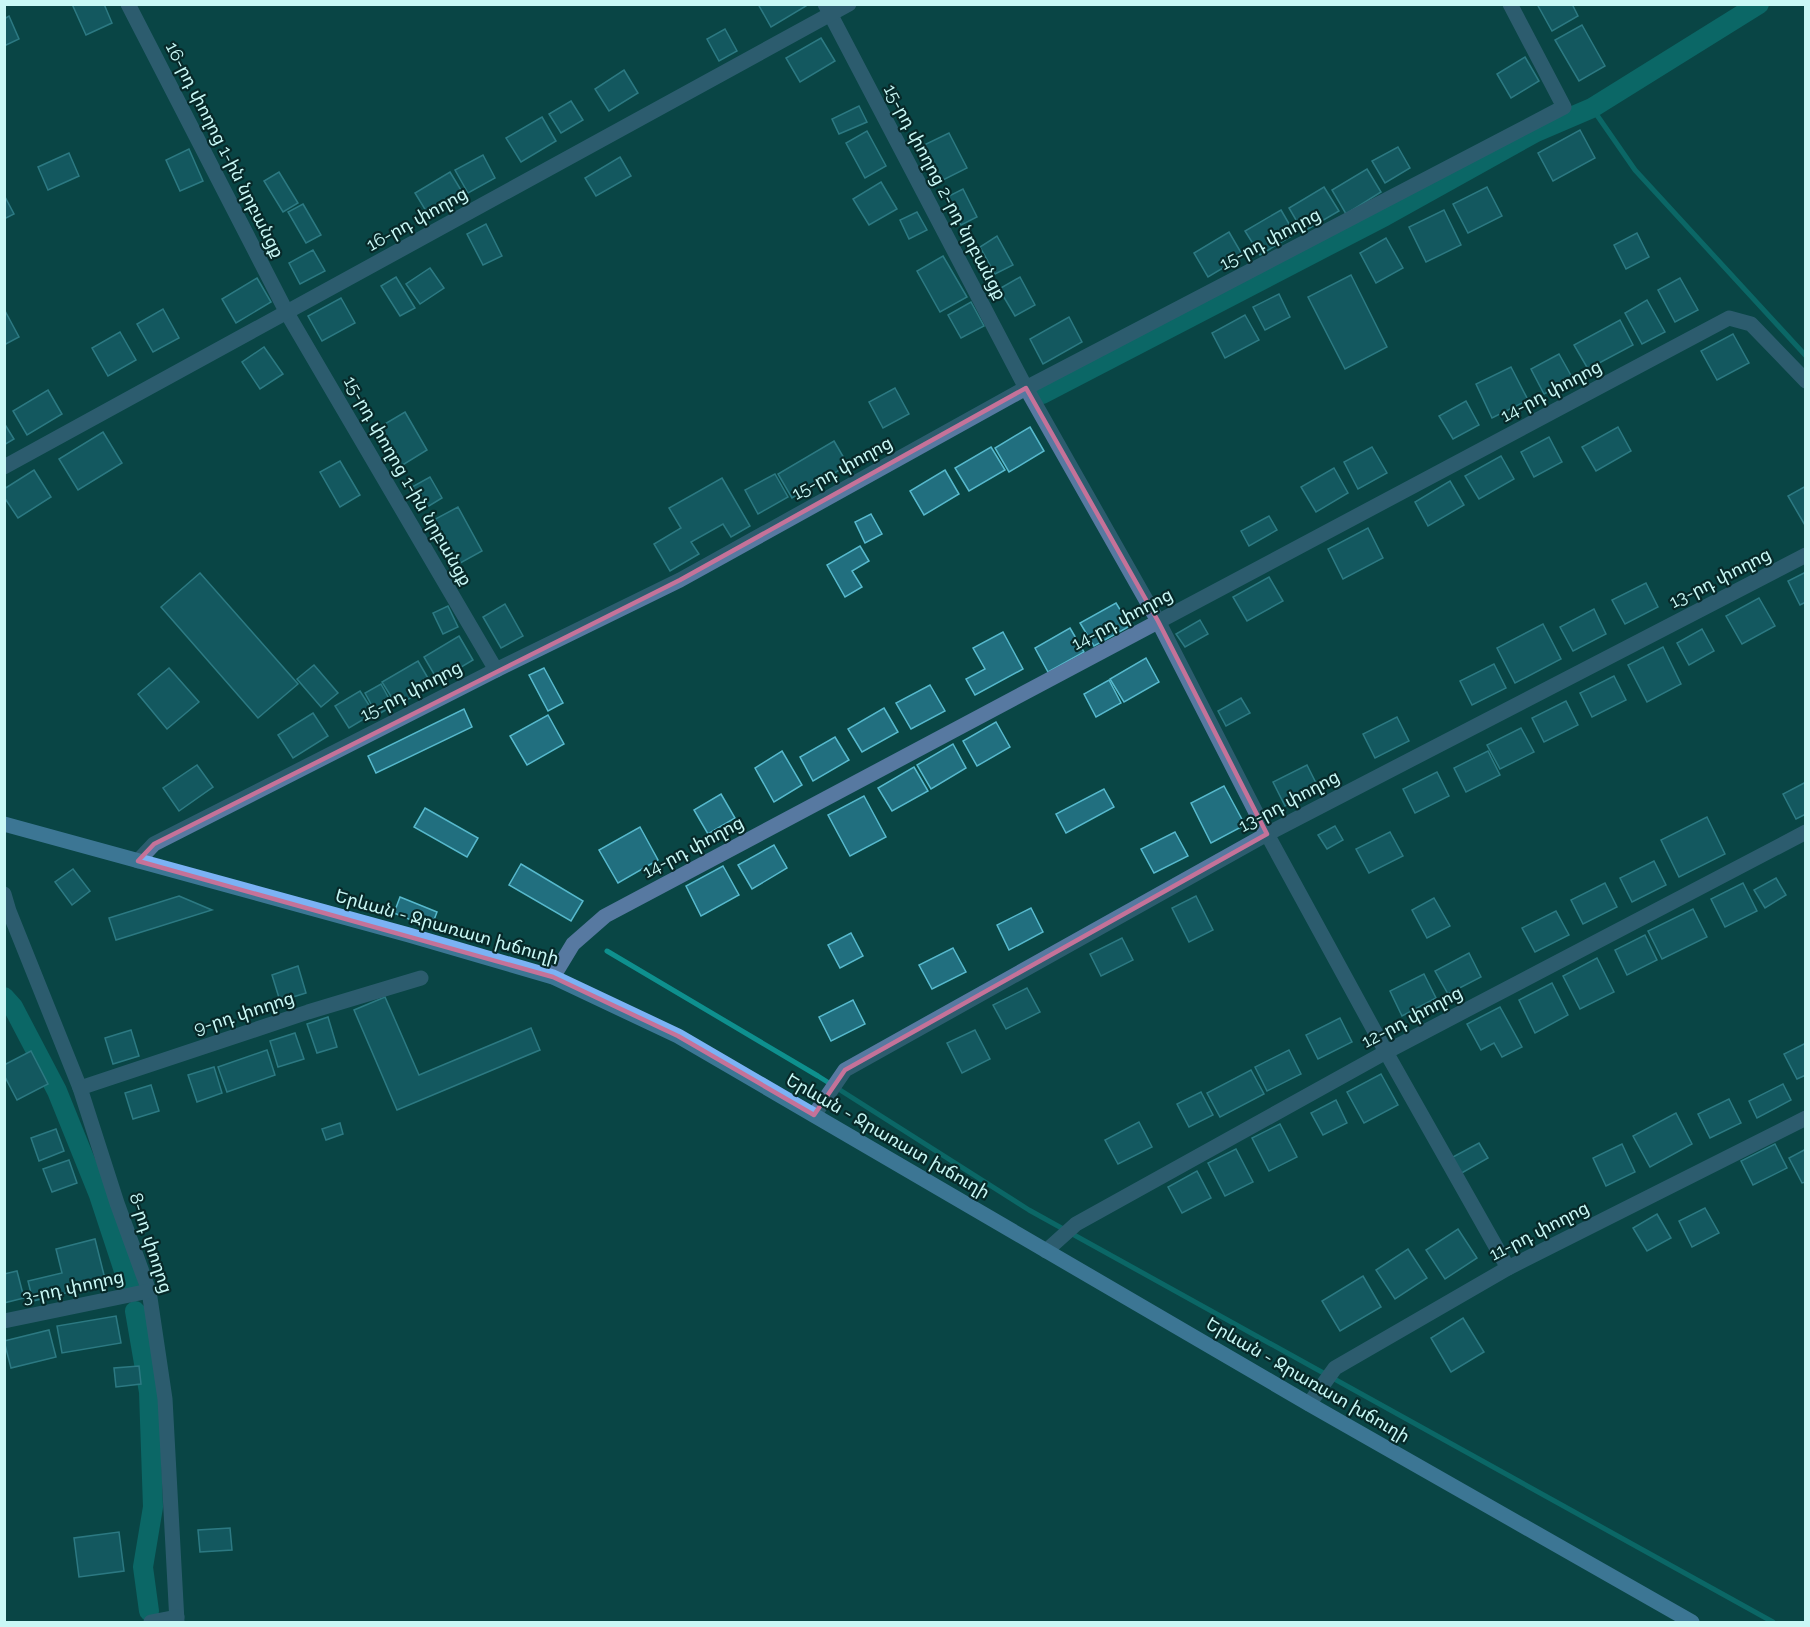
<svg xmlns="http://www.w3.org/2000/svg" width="1810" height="1627" viewBox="0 0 1810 1627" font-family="Raleway,'Noto Sans Armenian',sans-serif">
<rect width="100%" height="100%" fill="#094645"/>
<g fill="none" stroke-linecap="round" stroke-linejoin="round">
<!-- stream -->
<g stroke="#0e908e" stroke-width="5">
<path d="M 1592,108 L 1635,170 L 1806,356"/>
<path d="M 607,951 L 818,1076 L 1029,1210 L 1773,1622"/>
</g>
<!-- canal -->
<g stroke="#0e908e" stroke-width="20">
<path d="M 1042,394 L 1385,216 L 1536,132 L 1592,108 L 1759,4"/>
<path d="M 4,997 L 13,1007 L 57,1091 L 99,1195 L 129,1286"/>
<path d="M 135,1311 L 149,1392 L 153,1507 L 143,1567 L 149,1611"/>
</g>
</g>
<!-- building -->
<g fill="#216f7f" stroke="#57b9cd" stroke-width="1.5">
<path d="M 72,4 L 104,4 L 112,23 L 86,35 Z"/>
<path d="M 758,4 L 805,4 L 806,6 L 771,27 Z"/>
<path d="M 1537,4 L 1572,4 L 1578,16 L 1552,31 Z"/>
<path d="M 9,16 L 19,39 L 4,46 L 4,19 Z"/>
<path d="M 1582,25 L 1605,66 L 1579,81 L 1555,40 Z"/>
<path d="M 725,29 L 737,51 L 719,61 L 707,39 Z"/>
<path d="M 821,38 L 835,61 L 800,82 L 786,58 Z"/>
<path d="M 1525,57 L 1539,81 L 1511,98 L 1497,74 Z"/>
<path d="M 624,70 L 638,93 L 609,111 L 595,89 Z"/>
<path d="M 571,101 L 583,120 L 561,133 L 549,114 Z"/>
<path d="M 859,106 L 867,122 L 839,134 L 832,119 Z"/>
<path d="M 542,117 L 556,141 L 521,162 L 506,138 Z"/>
<path d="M 1580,130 L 1595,158 L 1553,181 L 1538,153 Z"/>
<path d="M 867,131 L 886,166 L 865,178 L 846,143 Z"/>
<path d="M 949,133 L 967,168 L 941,181 L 924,145 Z"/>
<path d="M 1398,147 L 1410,168 L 1385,183 L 1372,161 Z"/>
<path d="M 189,149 L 203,181 L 180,191 L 166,160 Z"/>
<path d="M 69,153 L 79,176 L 48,190 L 38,167 Z"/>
<path d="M 483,155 L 495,178 L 468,193 L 455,170 Z"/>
<path d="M 620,157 L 631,176 L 596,196 L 585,178 Z"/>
<path d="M 1367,169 L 1381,192 L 1346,214 L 1332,190 Z"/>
<path d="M 279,172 L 298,203 L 283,212 L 264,181 Z"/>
<path d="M 450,172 L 464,195 L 429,216 L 415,193 Z"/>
<path d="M 881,182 L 897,209 L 869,225 L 853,199 Z"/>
<path d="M 1324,187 L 1339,211 L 1303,232 L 1289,208 Z"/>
<path d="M 1487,187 L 1502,216 L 1468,233 L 1453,204 Z"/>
<path d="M 963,189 L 977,217 L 961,225 L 947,197 Z"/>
<path d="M 4,195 L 14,214 L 4,219 Z"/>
<path d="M 303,204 L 321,235 L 306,243 L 288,212 Z"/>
<path d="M 1281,210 L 1295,234 L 1260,255 L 1245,231 Z"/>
<path d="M 1444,210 L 1461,245 L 1426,262 L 1409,227 Z"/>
<path d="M 917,212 L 927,230 L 909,239 L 900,220 Z"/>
<path d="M 486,224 L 502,256 L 483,265 L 467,234 Z"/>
<path d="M 1229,232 L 1243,256 L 1208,277 L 1194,253 Z"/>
<path d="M 1637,233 L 1649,257 L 1626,269 L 1614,245 Z"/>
<path d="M 997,236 L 1013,265 L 995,274 L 980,247 Z"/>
<path d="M 1386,238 L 1403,268 L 1376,283 L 1360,253 Z"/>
<path d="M 313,250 L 325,271 L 300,284 L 289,263 Z"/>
<path d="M 943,256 L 967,297 L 940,312 L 917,271 Z"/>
<path d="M 430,268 L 444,288 L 420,304 L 406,284 Z"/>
<path d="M 1351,275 L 1387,347 L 1345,369 L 1308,297 Z"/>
<path d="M 396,277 L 415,308 L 400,316 L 381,286 Z"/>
<path d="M 1020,277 L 1035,305 L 1015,316 L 999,289 Z"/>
<path d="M 257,278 L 271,302 L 236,323 L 222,299 Z"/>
<path d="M 1680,278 L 1698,310 L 1675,322 L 1658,290 Z"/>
<path d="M 1279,294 L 1290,317 L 1265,330 L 1253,307 Z"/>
<path d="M 341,298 L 355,323 L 322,341 L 308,316 Z"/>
<path d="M 1647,300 L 1665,332 L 1642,344 L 1625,313 Z"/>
<path d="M 971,302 L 984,326 L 961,338 L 948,315 Z"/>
<path d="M 4,309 L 19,337 L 4,345 Z"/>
<path d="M 163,309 L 179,338 L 153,352 L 137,324 Z"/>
<path d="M 1245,315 L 1259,340 L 1225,358 L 1212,333 Z"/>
<path d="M 1069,317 L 1082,342 L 1043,364 L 1030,339 Z"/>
<path d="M 1620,320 L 1633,345 L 1588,369 L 1574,345 Z"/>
<path d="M 120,332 L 136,360 L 108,376 L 92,348 Z"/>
<path d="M 1733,334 L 1749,363 L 1717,380 L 1701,351 Z"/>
<path d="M 264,347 L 283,374 L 260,389 L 242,362 Z"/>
<path d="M 1559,354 L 1573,379 L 1544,394 L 1531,369 Z"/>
<path d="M 1511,367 L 1528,400 L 1492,418 L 1476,384 Z"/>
<path d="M 895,388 L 909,414 L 883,428 L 869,402 Z"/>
<path d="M 48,390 L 62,414 L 27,435 L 13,411 Z"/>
<path d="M 1466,401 L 1479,425 L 1453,439 L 1439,416 Z"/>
<path d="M 405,412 L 427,450 L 401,466 L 378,428 Z"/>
<path d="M 4,423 L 14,439 L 4,445 Z"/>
<path d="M 1030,427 L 1044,451 L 1009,472 L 995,448 Z"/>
<path d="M 1618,427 L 1631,451 L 1596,471 L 1582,447 Z"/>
<path d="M 103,432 L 122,463 L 78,490 L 59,459 Z"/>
<path d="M 1549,437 L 1562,462 L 1534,477 L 1521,452 Z"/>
<path d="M 834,441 L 848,465 L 792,498 L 778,474 Z"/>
<path d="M 991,447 L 1005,470 L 969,491 L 955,468 Z"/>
<path d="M 1372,447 L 1387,473 L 1358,489 L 1344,462 Z"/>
<path d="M 1501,456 L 1514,479 L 1479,499 L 1465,476 Z"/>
<path d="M 340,461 L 360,495 L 340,507 L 320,472 Z"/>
<path d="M 1334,468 L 1348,493 L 1316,512 L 1301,487 Z"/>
<path d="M 34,470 L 51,497 L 18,518 L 4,497 L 4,489 Z"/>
<path d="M 945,470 L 959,494 L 924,515 L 910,491 Z"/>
<path d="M 775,474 L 788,497 L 758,514 L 745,490 Z"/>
<path d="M 430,477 L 442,498 L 424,509 L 412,487 Z"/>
<path d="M 722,478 L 750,526 L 731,537 L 723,524 L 691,542 L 699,554 L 670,571 L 654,544 L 681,528 L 669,508 Z"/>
<path d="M 1450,481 L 1464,505 L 1428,526 L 1415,502 Z"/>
<path d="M 1806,486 L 1806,527 L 1788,496 Z"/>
<path d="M 458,507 L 482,551 L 453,567 L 428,523 Z"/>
<path d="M 871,514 L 882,534 L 865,543 L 855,522 Z"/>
<path d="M 1269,516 L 1277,530 L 1249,546 L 1241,531 Z"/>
<path d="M 1368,528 L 1383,558 L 1343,579 L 1328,549 Z"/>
<path d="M 860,546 L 869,561 L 852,571 L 862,587 L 845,597 L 827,565 Z"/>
<path d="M 1806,572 L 1806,602 L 1800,605 L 1788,581 Z"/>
<path d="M 200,573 L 298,684 L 258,718 L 161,607 Z"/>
<path d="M 1269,577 L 1283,601 L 1247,621 L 1233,597 Z"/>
<path d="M 1646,583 L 1658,607 L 1625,624 L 1612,600 Z"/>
<path d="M 1759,598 L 1775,626 L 1742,644 L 1726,616 Z"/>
<path d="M 1116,603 L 1130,626 L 1094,646 L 1080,623 Z"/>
<path d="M 505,604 L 523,636 L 501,648 L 483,617 Z"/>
<path d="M 448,606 L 458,627 L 443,634 L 433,613 Z"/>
<path d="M 1594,609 L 1606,634 L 1573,651 L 1560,627 Z"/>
<path d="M 1200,620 L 1208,634 L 1185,647 L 1176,634 Z"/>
<path d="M 1543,624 L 1561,659 L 1515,683 L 1497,648 Z"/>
<path d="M 1070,628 L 1084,652 L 1048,672 L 1035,648 Z"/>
<path d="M 1702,629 L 1714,651 L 1689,665 L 1677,643 Z"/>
<path d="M 1003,632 L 1023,669 L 975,695 L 966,679 L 985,669 L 973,648 Z"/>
<path d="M 459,636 L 473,660 L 438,681 L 424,657 Z"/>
<path d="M 1663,647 L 1681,684 L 1647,702 L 1628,665 Z"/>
<path d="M 1146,658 L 1159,682 L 1124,702 L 1110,679 Z"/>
<path d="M 418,661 L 432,685 L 397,706 L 382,682 Z"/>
<path d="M 1494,664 L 1506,688 L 1472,705 L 1460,681 Z"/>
<path d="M 314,665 L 338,693 L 321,707 L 297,679 Z"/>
<path d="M 169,668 L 199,702 L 167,729 L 138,694 Z"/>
<path d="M 544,668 L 563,703 L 548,711 L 529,675 Z"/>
<path d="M 1614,676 L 1626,700 L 1592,717 L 1580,693 Z"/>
<path d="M 1109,680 L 1121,703 L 1096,717 L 1084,694 Z"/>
<path d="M 381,684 L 393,706 L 377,715 L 365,693 Z"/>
<path d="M 930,685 L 945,711 L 911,729 L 896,703 Z"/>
<path d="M 360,691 L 374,713 L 349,728 L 335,706 Z"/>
<path d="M 1241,698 L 1250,713 L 1226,726 L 1218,711 Z"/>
<path d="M 1566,701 L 1578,725 L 1544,742 L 1532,718 Z"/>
<path d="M 884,708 L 898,732 L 862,752 L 848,729 Z"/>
<path d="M 464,709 L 472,727 L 376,773 L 368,756 Z"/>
<path d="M 313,713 L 328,736 L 293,758 L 278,735 Z"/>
<path d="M 548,715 L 564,744 L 527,765 L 510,736 Z"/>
<path d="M 1397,717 L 1409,741 L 1375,758 L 1363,734 Z"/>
<path d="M 996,722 L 1010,747 L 977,766 L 963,741 Z"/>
<path d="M 1521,728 L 1534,752 L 1500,769 L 1487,745 Z"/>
<path d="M 835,737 L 849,760 L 813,781 L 800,757 Z"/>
<path d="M 953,744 L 966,768 L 931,789 L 917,765 Z"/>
<path d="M 782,751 L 802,785 L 774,802 L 755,768 Z"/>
<path d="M 1488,751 L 1500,775 L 1466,792 L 1454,768 Z"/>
<path d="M 197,765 L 213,787 L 179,811 L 163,788 Z"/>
<path d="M 1307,765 L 1319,789 L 1285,806 L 1273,782 Z"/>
<path d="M 914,767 L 928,791 L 892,811 L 878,788 Z"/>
<path d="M 1437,772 L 1449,796 L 1415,813 L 1403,789 Z"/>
<path d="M 1806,782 L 1806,814 L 1796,819 L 1783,794 Z"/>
<path d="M 1224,786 L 1245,825 L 1211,843 L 1191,803 Z"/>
<path d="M 1104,789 L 1114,807 L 1066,833 L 1056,814 Z"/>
<path d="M 721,794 L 735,818 L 708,834 L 694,810 Z"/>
<path d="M 864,796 L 886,837 L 850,856 L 828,815 Z"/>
<path d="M 425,808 L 478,838 L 467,857 L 414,827 Z"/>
<path d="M 1707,817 L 1725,854 L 1679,877 L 1661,840 Z"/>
<path d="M 1335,826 L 1343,840 L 1327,849 L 1318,835 Z"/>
<path d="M 640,827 L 658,860 L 618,883 L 599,850 Z"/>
<path d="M 1175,832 L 1188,856 L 1154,873 L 1141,849 Z"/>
<path d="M 1390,832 L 1403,856 L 1369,873 L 1356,849 Z"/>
<path d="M 774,845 L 787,868 L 752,889 L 738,865 Z"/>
<path d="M 1654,861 L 1666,885 L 1632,902 L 1620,878 Z"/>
<path d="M 521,864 L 583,901 L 571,921 L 509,885 Z"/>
<path d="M 723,866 L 739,895 L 701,916 L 686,886 Z"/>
<path d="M 73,869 L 90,891 L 72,905 L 55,882 Z"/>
<path d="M 1776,878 L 1786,895 L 1765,908 L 1754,890 Z"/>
<path d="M 1605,883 L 1617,907 L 1583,924 L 1571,900 Z"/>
<path d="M 1743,883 L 1757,911 L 1725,927 L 1711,899 Z"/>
<path d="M 179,896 L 212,910 L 116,940 L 109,918 Z"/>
<path d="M 1196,896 L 1213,930 L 1189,942 L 1172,908 Z"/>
<path d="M 400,897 L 437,912 L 431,928 L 394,913 Z"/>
<path d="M 1434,898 L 1450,926 L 1427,938 L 1412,910 Z"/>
<path d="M 1031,908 L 1043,932 L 1009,950 L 997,925 Z"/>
<path d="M 1693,909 L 1707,937 L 1662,959 L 1648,931 Z"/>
<path d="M 1556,911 L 1569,935 L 1535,952 L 1522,928 Z"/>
<path d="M 851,933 L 863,956 L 840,968 L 828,945 Z"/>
<path d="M 1645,935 L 1657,960 L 1627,975 L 1615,950 Z"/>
<path d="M 1122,938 L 1133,960 L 1101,976 L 1090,954 Z"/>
<path d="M 953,948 L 966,972 L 932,989 L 919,965 Z"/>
<path d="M 1469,953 L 1481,977 L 1448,994 L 1435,971 Z"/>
<path d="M 1597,958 L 1614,992 L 1580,1009 L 1563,976 Z"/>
<path d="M 298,966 L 306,993 L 280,1001 L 272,975 Z"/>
<path d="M 1424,974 L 1436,998 L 1402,1016 L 1390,991 Z"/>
<path d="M 1552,983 L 1568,1015 L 1535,1033 L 1519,1000 Z"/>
<path d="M 1027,988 L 1040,1012 L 1006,1029 L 993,1005 Z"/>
<path d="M 385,997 L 419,1075 L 531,1028 L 540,1050 L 397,1110 L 354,1010 Z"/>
<path d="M 853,1000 L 865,1024 L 831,1041 L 819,1017 Z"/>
<path d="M 1500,1007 L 1522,1047 L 1502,1057 L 1494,1043 L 1481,1050 L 1467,1024 Z"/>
<path d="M 328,1017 L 337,1047 L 317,1053 L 307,1024 Z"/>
<path d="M 1340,1018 L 1352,1042 L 1318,1059 L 1306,1035 Z"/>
<path d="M 131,1030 L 139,1056 L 113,1064 L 105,1038 Z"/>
<path d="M 975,1030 L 990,1059 L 962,1073 L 947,1043 Z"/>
<path d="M 295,1033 L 304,1059 L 278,1067 L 270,1041 Z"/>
<path d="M 1806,1043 L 1806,1075 L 1797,1079 L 1784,1054 Z"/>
<path d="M 267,1050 L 275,1075 L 227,1092 L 218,1067 Z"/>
<path d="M 1289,1050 L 1301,1074 L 1267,1091 L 1255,1067 Z"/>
<path d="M 31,1051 L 48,1084 L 17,1100 L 4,1075 L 4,1065 Z"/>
<path d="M 214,1067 L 222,1093 L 197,1102 L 188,1075 Z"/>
<path d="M 1251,1070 L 1264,1094 L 1220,1117 L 1207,1093 Z"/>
<path d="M 1381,1074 L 1398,1105 L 1364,1123 L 1347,1092 Z"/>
<path d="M 1783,1084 L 1791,1100 L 1757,1118 L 1749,1101 Z"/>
<path d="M 151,1085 L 159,1111 L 133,1119 L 125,1093 Z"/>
<path d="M 1201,1092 L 1213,1115 L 1189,1127 L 1177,1104 Z"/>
<path d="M 1729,1099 L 1741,1123 L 1710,1138 L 1698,1114 Z"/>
<path d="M 1336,1100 L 1347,1123 L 1323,1135 L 1311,1113 Z"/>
<path d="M 1676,1113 L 1692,1144 L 1650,1167 L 1633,1136 Z"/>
<path d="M 1139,1122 L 1152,1147 L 1118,1164 L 1105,1140 Z"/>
<path d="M 340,1123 L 343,1134 L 326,1140 L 322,1129 Z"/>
<path d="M 1280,1124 L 1297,1157 L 1269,1171 L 1252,1138 Z"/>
<path d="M 56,1129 L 64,1151 L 39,1161 L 31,1138 Z"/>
<path d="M 1479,1143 L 1488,1158 L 1460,1174 L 1451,1158 Z"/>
<path d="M 1622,1144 L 1635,1172 L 1606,1186 L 1593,1158 Z"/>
<path d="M 1775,1144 L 1787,1168 L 1753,1185 L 1741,1161 Z"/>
<path d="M 1236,1149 L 1253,1182 L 1225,1196 L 1208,1163 Z"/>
<path d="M 1806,1149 L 1806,1182 L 1802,1183 L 1789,1158 Z"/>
<path d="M 69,1160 L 77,1183 L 52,1192 L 43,1169 Z"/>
<path d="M 1197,1171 L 1211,1198 L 1182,1213 L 1168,1187 Z"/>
<path d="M 1705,1208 L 1719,1233 L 1692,1247 L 1679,1221 Z"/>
<path d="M 1657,1214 L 1671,1238 L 1647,1251 L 1633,1228 Z"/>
<path d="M 1458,1229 L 1477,1258 L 1445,1279 L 1426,1250 Z"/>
<path d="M 95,1239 L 106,1283 L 33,1301 L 28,1281 L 62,1273 L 56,1249 Z"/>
<path d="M 1408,1249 L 1427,1278 L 1395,1299 L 1376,1270 Z"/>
<path d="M 17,1271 L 24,1298 L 4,1303 L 4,1274 Z"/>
<path d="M 1363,1276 L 1381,1307 L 1340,1331 L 1322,1301 Z"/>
<path d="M 116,1316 L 121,1343 L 62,1353 L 57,1326 Z"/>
<path d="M 1463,1318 L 1484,1352 L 1451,1372 L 1431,1338 Z"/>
<path d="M 49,1330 L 56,1357 L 11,1368 L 4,1341 Z"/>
<path d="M 139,1366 L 141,1384 L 116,1387 L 114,1368 Z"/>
<path d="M 230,1528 L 232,1550 L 200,1552 L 198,1530 Z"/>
<path d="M 119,1532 L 124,1571 L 79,1577 L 74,1538 Z"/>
</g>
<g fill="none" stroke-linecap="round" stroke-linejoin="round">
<!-- minor -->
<g stroke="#5779a1" stroke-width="15">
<path d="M 128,4 L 287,313 L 496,670"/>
<path d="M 825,4 L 1026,388 L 1158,621 L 1267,834 L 1386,1052 L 1508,1268"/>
<path d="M 4,467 L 849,4"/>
<path d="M 138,861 L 154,844 L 496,670 L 680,580 L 1026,388 L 1564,107 L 1510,4"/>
<path d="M 4,894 L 9,911 L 80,1088 L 117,1203 L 149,1291 L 165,1399 L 177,1622"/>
<path d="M 553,977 L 573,944 L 605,916 L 1729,318 L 1751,324 L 1806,381"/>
<path d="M 80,1088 L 308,1012 L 421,978"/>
<path d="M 814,1115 L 845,1070 L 1267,834 L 1806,555"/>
<path d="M 1046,1251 L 1076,1224 L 1386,1052 L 1806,832"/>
<path d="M 4,1321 L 149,1291"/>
<path d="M 1309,1404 L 1335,1368 L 1508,1268 L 1806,1118"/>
<path d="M 151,1622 L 177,1617"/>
</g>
<!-- major -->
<path stroke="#7bb2f4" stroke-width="15" d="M 4,824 L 409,935 L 553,977 L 678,1036 L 1309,1404 L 1692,1622"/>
</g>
<!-- marked area -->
<path d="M0 0H1810V1627H0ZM 1026,388 L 1158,621 L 1267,834 L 845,1070 L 814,1115 L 678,1036 L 553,977 L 138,861 L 154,844 L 680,580 Z" fill="#094645" fill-opacity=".55" fill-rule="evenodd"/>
<path fill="none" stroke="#c57299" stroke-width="4.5" stroke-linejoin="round" d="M 1026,388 L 1158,621 L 1267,834 L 845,1070 L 814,1115 L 678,1036 L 553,977 L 138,861 L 154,844 L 680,580 Z"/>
<g text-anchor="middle" stroke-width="4.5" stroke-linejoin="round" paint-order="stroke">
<!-- street labels -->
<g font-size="18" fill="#c9f8f6" stroke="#072929">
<text transform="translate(225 150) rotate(63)" y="6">16-րդ փողոց 1-ին նրբանցք</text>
<text transform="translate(945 192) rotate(62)" y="6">15-րդ փողոց 2-րդ նրբանցք</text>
<text transform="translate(417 219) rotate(-29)" y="6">16-րդ փողոց</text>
<text transform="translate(1270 239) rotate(-28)" y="6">15-րդ փողոց</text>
<text transform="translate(1551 391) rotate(-28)" y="6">14-րդ փողոց</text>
<text transform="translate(842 468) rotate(-29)" y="6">15-րդ փողոց</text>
<text transform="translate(408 481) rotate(60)" y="6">15-րդ փողոց 1-ին նրբանցք</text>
<text transform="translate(1720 578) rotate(-27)" y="6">13-րդ փողոց</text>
<text transform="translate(1122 619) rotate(-28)" y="6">14-րդ փողոց</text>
<text transform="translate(411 691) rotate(-27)" y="6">15-րդ փողոց</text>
<text transform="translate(1289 801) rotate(-28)" y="6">13-րդ փողոց</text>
<text transform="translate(693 847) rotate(-28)" y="6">14-րդ փողոց</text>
<text transform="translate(447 927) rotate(16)" y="6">Երևան - Ջրառատ խճուղի</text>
<text transform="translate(244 1013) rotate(-18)" y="6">9-րդ փողոց</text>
<text transform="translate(1412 1017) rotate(-28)" y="6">12-րդ փողոց</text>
<text transform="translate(888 1136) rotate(30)" y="6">Երևան - Ջրառատ խճուղի</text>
<text transform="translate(1539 1231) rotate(-27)" y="6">11-րդ փողոց</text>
<text transform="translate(151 1243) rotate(72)" y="6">8-րդ փողոց</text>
<text transform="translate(73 1287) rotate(-12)" y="6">3-րդ փողոց</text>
<text transform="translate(1308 1380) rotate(30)" y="6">Երևան - Ջրառատ խճուղի</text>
</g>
</g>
<!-- border -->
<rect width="1810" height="1627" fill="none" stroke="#c9f8f6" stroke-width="12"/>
</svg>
